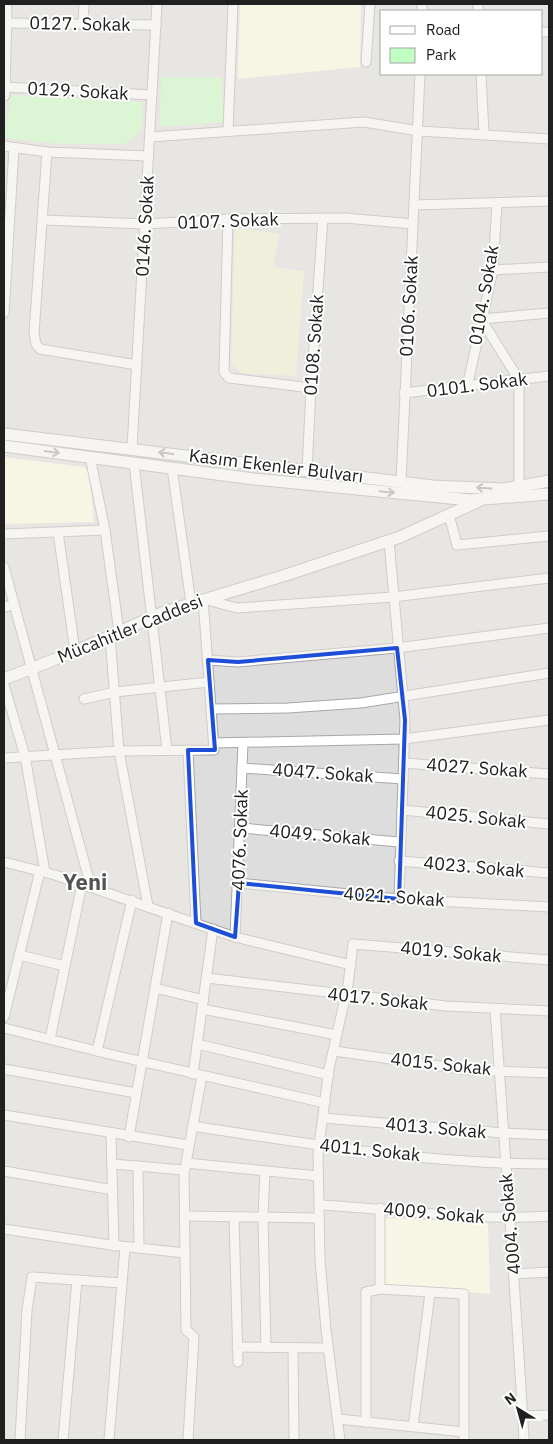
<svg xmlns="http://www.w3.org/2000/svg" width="553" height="1444" viewBox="0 0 553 1444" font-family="'IBM Plex Sans',sans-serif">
<rect width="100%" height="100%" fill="#f1ede6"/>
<!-- residential -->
<path fill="#dedddd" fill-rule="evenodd" d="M 4,4 L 549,4 L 549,1440 L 4,1440 ZM 382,11 L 542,11 L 542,74 L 382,74 Z"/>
<!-- education -->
<g fill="#fffee1">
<path d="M 240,4 L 361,4 L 360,67 L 238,79 Z"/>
<path d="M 4,457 L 84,467 L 89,473 L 94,522 L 4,524 Z"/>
<path d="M 384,1218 L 488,1223 L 490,1294 L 385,1285 Z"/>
</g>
<!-- farmland -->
<path fill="#f0f1d0" d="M 235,228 L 279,234 L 273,267 L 304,271 L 296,376 L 241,373 L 231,361 Z"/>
<!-- park -->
<g fill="#c0fec2">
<path d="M 161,77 L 221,77 L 224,122 L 160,127 Z"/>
<path d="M 11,95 L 141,102 L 143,116 L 140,132 L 124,144 L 61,144 L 4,138 Z"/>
</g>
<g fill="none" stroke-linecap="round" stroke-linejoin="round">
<defs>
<g id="minor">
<path d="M 478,4 L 478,11"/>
<path d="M 422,11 L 422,4"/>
<path d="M 5,23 L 156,25"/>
<path d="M 83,24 L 84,4"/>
<path d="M 542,32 L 549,32"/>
<path d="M 366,62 L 370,4"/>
<path d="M 481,74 L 484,135"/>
<path d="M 4,87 L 152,95"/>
<path d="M 228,131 L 233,4"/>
<path d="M 150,137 L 364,122 L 419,131 L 549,139"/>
<path d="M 4,146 L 47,152 L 149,156"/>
<path d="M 47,152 L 34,333 L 36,344 L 40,349 L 137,365"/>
<path d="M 414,205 L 549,201"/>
<path d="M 228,219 L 224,372 L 229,378 L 311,388"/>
<path d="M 43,220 L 145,224 L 228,219 L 345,218 L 413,224"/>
<path d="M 493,270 L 549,267"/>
<path d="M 4,313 L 14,149"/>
<path d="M 467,387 L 493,270 L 497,203"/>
<path d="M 404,393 L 549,376"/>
<path d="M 132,448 L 157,4"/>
<path d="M 90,457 L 105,530 L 119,632"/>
<path d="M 134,463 L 167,750"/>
<path d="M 172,468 L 191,603"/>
<path d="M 307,471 L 311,388 L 323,218"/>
<path d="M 401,481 L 420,74"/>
<path d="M 519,487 L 519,380 L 481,319 L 549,313"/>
<path d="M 449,515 L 457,545 L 549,536"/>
<path d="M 58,532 L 75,651"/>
<path d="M 4,534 L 105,530"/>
<path d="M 389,541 L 405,720 L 399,899"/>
<path d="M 4,567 L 91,887"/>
<path d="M 4,607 L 14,605"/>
<path d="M 110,636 L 119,751 L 148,906"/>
<path d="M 208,660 L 238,662 L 397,648 L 549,628"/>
<path d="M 4,685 L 25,756 L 45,872"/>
<path d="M 84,699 L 115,692 L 209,682"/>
<path d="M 212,709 L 288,708 L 361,703 L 549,673"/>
<path d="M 214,743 L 404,739 L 549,720"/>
<path d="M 188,750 L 196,923"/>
<path d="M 4,758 L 119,751 L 214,750 L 203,599 L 237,608 L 393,597 L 549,578"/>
<path d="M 404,763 L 549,774"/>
<path d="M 242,768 L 403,779"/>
<path d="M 402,810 L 549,824"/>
<path d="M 241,828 L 399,842"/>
<path d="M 399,861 L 549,873"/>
<path d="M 4,862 L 55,875 L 235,937 L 351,965"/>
<path d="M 239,883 L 399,899 L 549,907"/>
<path d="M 235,937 L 243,743"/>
<path d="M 19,955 L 65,966"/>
<path d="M 207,978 L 446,1006 L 549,1011"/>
<path d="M 155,988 L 204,1000"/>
<path d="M 202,1009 L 337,1035"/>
<path d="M 495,1009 C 505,1153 516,1296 524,1440"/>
<path d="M 4,1017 L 40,871"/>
<path d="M 4,1028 L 113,1055 L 325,1103"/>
<path d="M 50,1039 L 82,884"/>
<path d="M 197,1044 L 329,1075"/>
<path d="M 97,1051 L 132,900"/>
<path d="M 334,1051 L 468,1070 L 549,1073"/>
<path d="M 4,1069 L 136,1093"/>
<path d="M 193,1074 L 213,929"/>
<path d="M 4,1115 L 188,1145"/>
<path d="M 323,1118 L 503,1133 L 549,1135"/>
<path d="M 192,1126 C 310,1144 430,1164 549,1164"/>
<path d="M 111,1134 L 114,1246"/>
<path d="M 129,1137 L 168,913"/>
<path d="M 186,1163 L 318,1176"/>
<path d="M 112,1164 L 184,1170"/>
<path d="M 138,1166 L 139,1248"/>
<path d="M 4,1171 L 113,1190"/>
<path d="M 265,1171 L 263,1217 L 266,1348"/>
<path d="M 319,1205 C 395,1209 473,1221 549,1216"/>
<path d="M 184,1216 L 319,1218"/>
<path d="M 234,1217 L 238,1362"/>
<path d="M 4,1229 L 111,1245 L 185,1253"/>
<path d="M 514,1274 L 549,1272"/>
<path d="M 380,1289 L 380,1208"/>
<path d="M 237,1347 L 328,1348"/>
<path d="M 293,1348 L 294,1440"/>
<path d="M 523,1416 L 549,1415"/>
<path d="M 338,1419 L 464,1432"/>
<path d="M 366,1422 L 366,1292 L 380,1289 L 464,1294 L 464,1440"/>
<path d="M 413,1427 L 430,1293"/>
<path d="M 20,1440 L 27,1310 L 32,1277 L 122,1283"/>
<path d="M 63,1440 L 77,1280"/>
<path d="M 109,1440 L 125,1247"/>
<path d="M 188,1440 L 194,1337 L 186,1330 L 184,1174 L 202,1076"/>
<path d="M 340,1440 L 326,1330 L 320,1260 L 318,1153 L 329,1069 L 348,985 L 353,944 L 549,960"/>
</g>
<g id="tertiary">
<path d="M 4,95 L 6,4"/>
<path d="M 4,434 L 433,486 L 504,489 L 549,481"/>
<path d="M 4,446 L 254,479 L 470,500 L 549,494"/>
<path d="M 4,679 L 69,654 L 164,612 L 286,575 L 400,537 L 479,501"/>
</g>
</defs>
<!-- minor casing -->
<use href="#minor" stroke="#a7a7a7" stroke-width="11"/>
<!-- tertiary casing -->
<use href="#tertiary" stroke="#a7a7a7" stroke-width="13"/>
<!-- minor -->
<use href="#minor" stroke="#fff" stroke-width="9"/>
<!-- tertiary -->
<use href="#tertiary" stroke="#fff" stroke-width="11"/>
</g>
<!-- one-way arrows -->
<defs><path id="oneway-shaft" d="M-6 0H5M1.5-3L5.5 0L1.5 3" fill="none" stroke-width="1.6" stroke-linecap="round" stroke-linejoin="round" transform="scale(1.25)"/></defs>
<g stroke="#9b9b9b">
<use href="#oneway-shaft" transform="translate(52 452) rotate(8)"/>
<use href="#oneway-shaft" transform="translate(166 453) rotate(-173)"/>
<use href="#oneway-shaft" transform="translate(484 488) rotate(-177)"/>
<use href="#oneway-shaft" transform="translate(387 492) rotate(6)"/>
</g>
<!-- marked area -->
<path d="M0 0H553V1444H0ZM 397,648 L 405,720 L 399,899 L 239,883 L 235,937 L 196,923 L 188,750 L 215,750 L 208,660 L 238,662 Z" fill="#f1ede6" fill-opacity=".55" fill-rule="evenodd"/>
<path fill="none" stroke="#1d4ed8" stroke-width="4" stroke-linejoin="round" d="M 397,648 L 405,720 L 399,899 L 239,883 L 235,937 L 196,923 L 188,750 L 215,750 L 208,660 L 238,662 Z"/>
<g text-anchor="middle" stroke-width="4" stroke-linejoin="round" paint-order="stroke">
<!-- street labels -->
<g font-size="18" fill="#202020" stroke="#fff">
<text transform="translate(80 24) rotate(1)" y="6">0127. Sokak</text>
<text transform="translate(78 91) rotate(3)" y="6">0129. Sokak</text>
<text transform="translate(228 221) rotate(-2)" y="6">0107. Sokak</text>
<text transform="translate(145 226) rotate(-87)" y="6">0146. Sokak</text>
<text transform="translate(484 295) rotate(-80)" y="6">0104. Sokak</text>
<text transform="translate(409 306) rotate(-87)" y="6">0106. Sokak</text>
<text transform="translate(314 345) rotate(-86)" y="6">0108. Sokak</text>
<text transform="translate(477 385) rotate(-7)" y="6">0101. Sokak</text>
<text transform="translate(276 466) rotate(7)" y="6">Kasım Ekenler Bulvarı</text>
<text transform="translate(130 629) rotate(-22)" y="6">Mücahitler Caddesi</text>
<text transform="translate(477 768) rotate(4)" y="6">4027. Sokak</text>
<text transform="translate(323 773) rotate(4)" y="6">4047. Sokak</text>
<text transform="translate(476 817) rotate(6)" y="6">4025. Sokak</text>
<text transform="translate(320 835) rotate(5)" y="6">4049. Sokak</text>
<text transform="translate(240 840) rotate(-88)" y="6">4076. Sokak</text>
<text transform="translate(474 867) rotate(5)" y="6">4023. Sokak</text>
<text transform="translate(394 897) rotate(4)" y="6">4021. Sokak</text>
<text transform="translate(451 952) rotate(5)" y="6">4019. Sokak</text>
<text transform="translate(378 999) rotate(6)" y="6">4017. Sokak</text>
<text transform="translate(441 1064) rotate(6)" y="6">4015. Sokak</text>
<text transform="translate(436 1128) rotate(5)" y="6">4013. Sokak</text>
<text transform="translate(370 1150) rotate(6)" y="6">4011. Sokak</text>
<text transform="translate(434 1213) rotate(5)" y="6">4009. Sokak</text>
<text transform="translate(510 1224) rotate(-95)" y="6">4004. Sokak</text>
</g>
<!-- district labels -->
<g font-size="22" font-weight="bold" fill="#535353" stroke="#fff">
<text x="85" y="890">Yeni</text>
</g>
</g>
<!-- border -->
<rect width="553" height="1444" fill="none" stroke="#202020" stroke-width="10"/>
<!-- legend -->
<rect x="380" y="10" width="162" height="65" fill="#ffffff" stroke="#a6a6a6"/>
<rect x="390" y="26" width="25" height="8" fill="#ffffff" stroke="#a6a6a6"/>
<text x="426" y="35" font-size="15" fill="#202020">Road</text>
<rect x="390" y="48" width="25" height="15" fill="#c0fec2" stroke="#a6a6a6"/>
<text x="426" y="60" font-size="15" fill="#202020">Park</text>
<!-- north arrow -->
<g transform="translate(518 1409) rotate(323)" stroke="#ffffff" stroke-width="4" paint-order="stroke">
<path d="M0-4L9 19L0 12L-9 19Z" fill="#202020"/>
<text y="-8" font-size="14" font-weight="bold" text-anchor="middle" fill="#202020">N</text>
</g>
</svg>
